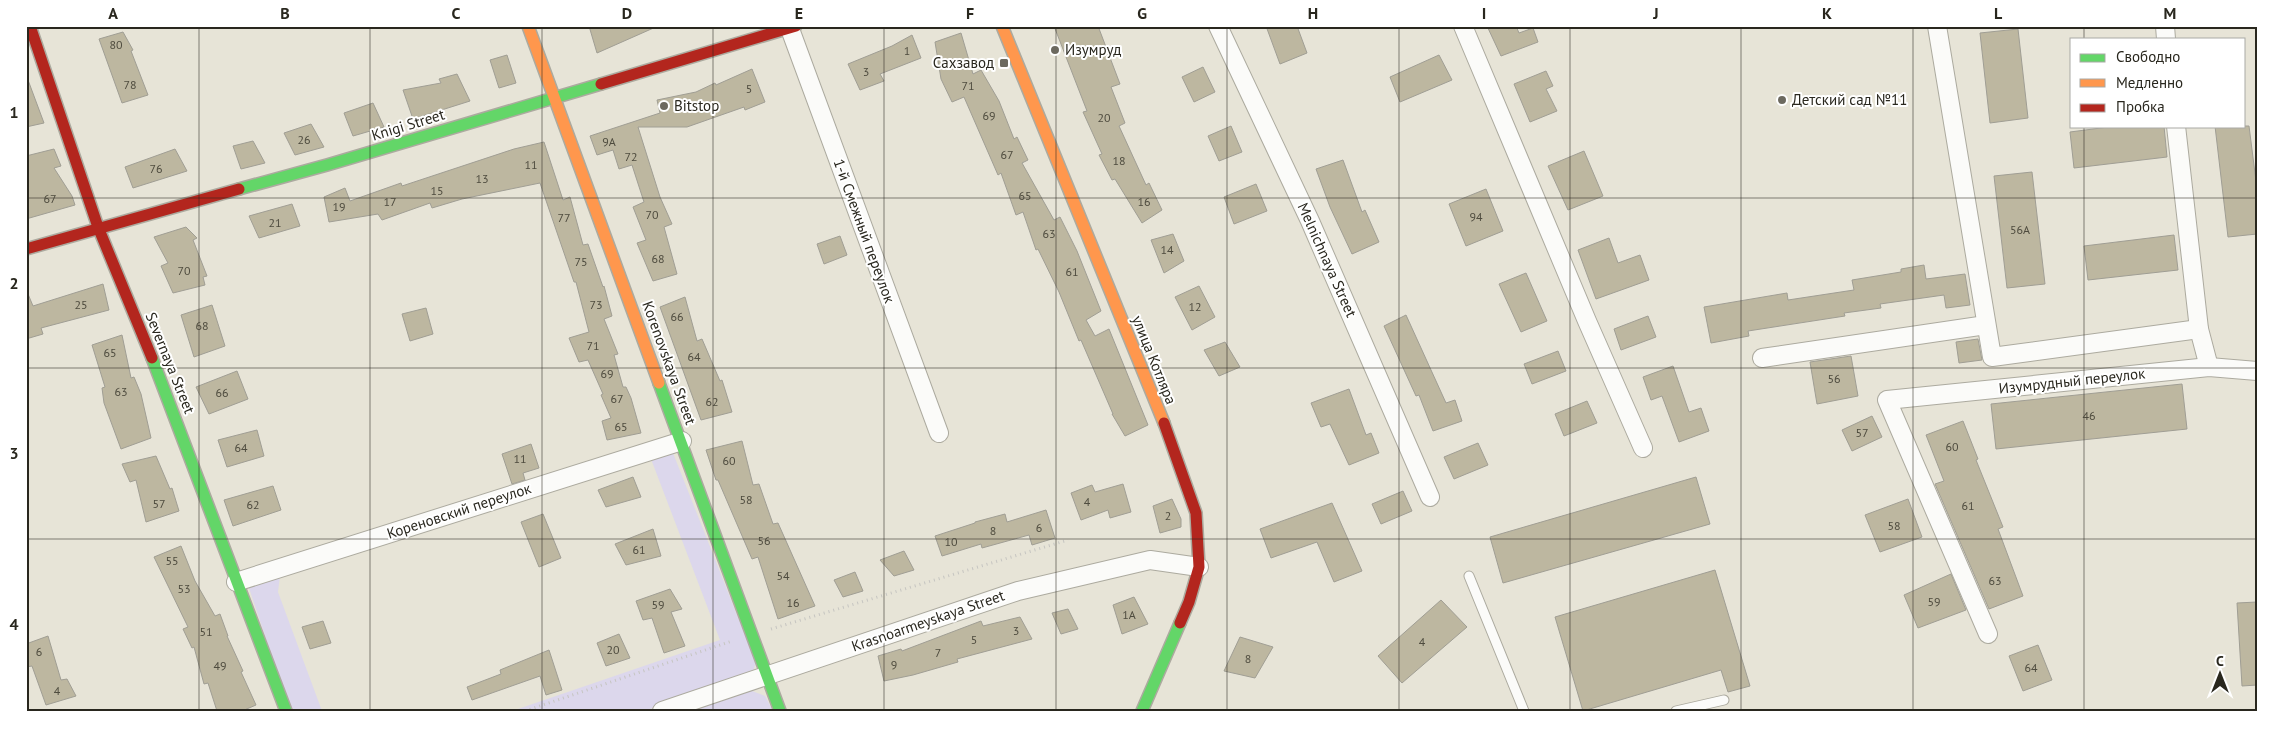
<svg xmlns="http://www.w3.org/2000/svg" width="2283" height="737" viewBox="0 0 2283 737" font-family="'PT Sans',sans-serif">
<rect width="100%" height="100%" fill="#e7e4d7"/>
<!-- green -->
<g fill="#dcd7ec">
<path d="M 673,453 L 756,663 L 752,674 L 644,711 L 512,711 L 720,640 L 651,459 Z"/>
<path d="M 280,576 L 278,592 L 322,711 L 290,711 L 248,585 Z"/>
<path d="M 752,691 L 765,696 L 773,711 L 682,711 L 742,692 Z"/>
</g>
<!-- building -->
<g fill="#bdb7a0" stroke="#a09e94">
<path d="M 589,26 L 658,26 L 597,53 Z"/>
<path d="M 1054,26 L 1098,26 L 1120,84 L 1111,87 L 1125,123 L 1119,126 L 1146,185 L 1149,183 L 1162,210 L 1142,223 L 1115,179 L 1112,180 L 1099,155 L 1102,154 L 1083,112 L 1087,111 Z"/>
<path d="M 1266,26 L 1297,26 L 1307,53 L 1280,64 Z"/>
<path d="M 1487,26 L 1516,26 L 1519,33 L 1533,28 L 1538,42 L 1501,56 Z"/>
<path d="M 2018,29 L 2028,118 L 1990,123 L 1980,33 Z"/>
<path d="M 123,32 L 133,50 L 131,51 L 148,95 L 122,103 L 99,39 Z"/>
<path d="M 961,33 L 973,74 L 981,70 L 999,101 L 1014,139 L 1017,137 L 1028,160 L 1022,163 L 1054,220 L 1060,217 L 1077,251 L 1101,311 L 1086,320 L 1095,336 L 1109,329 L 1148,425 L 1125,436 L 1112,414 L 1113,414 L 1081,340 L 1079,341 L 1059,292 L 1038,249 L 1036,250 L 1023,212 L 1016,215 L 1001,173 L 998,175 L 964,97 L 952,102 L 941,79 L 935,42 Z"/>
<path d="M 912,35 L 921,58 L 880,74 L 884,81 L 860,90 L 848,64 L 892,46 Z"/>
<path d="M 507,55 L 516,83 L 499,88 L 490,60 Z"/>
<path d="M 1439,55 L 1452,80 L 1400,102 L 1390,77 Z"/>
<path d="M 1203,67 L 1215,92 L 1194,102 L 1182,77 Z"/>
<path d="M 752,69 L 765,102 L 745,110 L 744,107 L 687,127 L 638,127 L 660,197 L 672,224 L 664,227 L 677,274 L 653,281 L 637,243 L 646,240 L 633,207 L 644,202 L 632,165 L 619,169 L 613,150 L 597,155 L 590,136 L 660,113 L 657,100 L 696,92 L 715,83 L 716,85 Z"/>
<path d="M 1546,71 L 1553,86 L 1546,89 L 1557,111 L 1530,122 L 1514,84 Z"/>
<path d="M 457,74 L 470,101 L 413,119 L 403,90 L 441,83 L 439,79 Z"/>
<path d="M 26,80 L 28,80 L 44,123 L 26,127 Z"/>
<path d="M 373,103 L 384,127 L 353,136 L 344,113 Z"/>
<path d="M 311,124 L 324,147 L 295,155 L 284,133 Z"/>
<path d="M 1231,126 L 1242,152 L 1219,161 L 1208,136 Z"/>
<path d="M 2116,126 L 2164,126 L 2167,157 L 2074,168 L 2070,132 Z"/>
<path d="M 2215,126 L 2249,126 L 2257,189 L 2257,234 L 2228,237 Z"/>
<path d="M 253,141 L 265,163 L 241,169 L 233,146 Z"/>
<path d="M 544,142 L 563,200 L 570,197 L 583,245 L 588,244 L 603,287 L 604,286 L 612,316 L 604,319 L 618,354 L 614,355 L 623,387 L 626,387 L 631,398 L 641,433 L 607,440 L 602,421 L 611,418 L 601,395 L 603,394 L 588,360 L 579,362 L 569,338 L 589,332 L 576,282 L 574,282 L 540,183 L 462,199 L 432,208 L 430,203 L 382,220 L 378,214 L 329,222 L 324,197 L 345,188 L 350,201 L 401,183 L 402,186 L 514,149 Z"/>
<path d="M 54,149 L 61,166 L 54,168 L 72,196 L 75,205 L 26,219 L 26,156 Z"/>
<path d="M 175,149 L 187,171 L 133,188 L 125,167 Z"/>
<path d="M 1584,151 L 1603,196 L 1568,210 L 1548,166 Z"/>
<path d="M 1343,160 L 1362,212 L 1365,210 L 1379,242 L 1352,254 L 1330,207 L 1316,169 Z"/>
<path d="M 2032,172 L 2045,284 L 2007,288 L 1994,176 Z"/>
<path d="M 1256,184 L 1267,211 L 1234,224 L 1224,197 Z"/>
<path d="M 1486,189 L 1503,231 L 1466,246 L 1449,204 Z"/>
<path d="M 292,204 L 300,226 L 259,238 L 249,216 Z"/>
<path d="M 186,227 L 197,238 L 193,240 L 207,276 L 203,277 L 205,285 L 173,293 L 161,266 L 168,263 L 154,237 Z"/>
<path d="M 1173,234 L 1184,261 L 1164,273 L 1151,240 Z"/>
<path d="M 2174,235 L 2178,270 L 2088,280 L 2084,246 Z"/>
<path d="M 840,236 L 847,255 L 824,264 L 817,244 Z"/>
<path d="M 1609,238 L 1618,263 L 1640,255 L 1649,280 L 1596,299 L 1578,250 Z"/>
<path d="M 1924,265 L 1926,279 L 1965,274 L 1970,305 L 1946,308 L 1944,295 L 1880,304 L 1881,308 L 1844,313 L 1845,316 L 1748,331 L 1749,336 L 1711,343 L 1704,307 L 1787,293 L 1788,300 L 1854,290 L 1852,280 L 1901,272 L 1901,269 Z"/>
<path d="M 1526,273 L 1547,321 L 1521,332 L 1499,284 Z"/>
<path d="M 103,284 L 109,310 L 41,328 L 43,334 L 26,339 L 26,294 L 28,294 L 33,306 Z"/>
<path d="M 1199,286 L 1215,317 L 1192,330 L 1175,297 Z"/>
<path d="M 685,297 L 697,341 L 702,339 L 720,381 L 722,380 L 732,412 L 701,420 L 660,307 Z"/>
<path d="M 212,305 L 225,346 L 194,357 L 181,315 Z"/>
<path d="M 426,308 L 433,334 L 410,341 L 402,314 Z"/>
<path d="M 1406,315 L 1446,403 L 1455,400 L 1462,421 L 1433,431 L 1419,395 L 1416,396 L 1384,326 Z"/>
<path d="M 1648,316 L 1656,337 L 1621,350 L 1614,329 Z"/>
<path d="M 122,335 L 131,378 L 134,377 L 141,394 L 151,438 L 121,449 L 104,403 L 102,388 L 105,387 L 92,345 Z"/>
<path d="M 1978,339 L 1982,360 L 1959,363 L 1956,342 Z"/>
<path d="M 1225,342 L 1240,367 L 1219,376 L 1204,350 Z"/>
<path d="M 1558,351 L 1566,371 L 1532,384 L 1524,364 Z"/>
<path d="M 1851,356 L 1858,396 L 1817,404 L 1810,362 Z"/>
<path d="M 1673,366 L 1689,412 L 1701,408 L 1709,431 L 1679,442 L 1662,396 L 1651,400 L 1643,377 Z"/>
<path d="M 237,371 L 248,399 L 209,414 L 196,387 Z"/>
<path d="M 2182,384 L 2187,429 L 1996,449 L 1991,404 Z"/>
<path d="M 1349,389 L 1366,435 L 1371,433 L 1379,453 L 1349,465 L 1330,424 L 1321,427 L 1311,403 Z"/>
<path d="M 1587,401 L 1597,423 L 1564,436 L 1555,414 Z"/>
<path d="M 1872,416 L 1882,437 L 1852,451 L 1842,430 Z"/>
<path d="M 1963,421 L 1978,459 L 1976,460 L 2003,527 L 1998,529 L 2023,596 L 1989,609 L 1935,484 L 1944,481 L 1926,435 Z"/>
<path d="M 257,430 L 264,456 L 227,467 L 218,440 Z"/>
<path d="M 742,441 L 753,485 L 759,484 L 773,524 L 778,523 L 815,606 L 778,619 L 758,557 L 752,559 L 718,480 L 716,480 L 706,450 Z"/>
<path d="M 1478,443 L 1488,465 L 1454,479 L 1444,457 Z"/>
<path d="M 531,444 L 539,468 L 523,473 L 525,480 L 512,484 L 502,454 Z"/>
<path d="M 156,456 L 170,489 L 172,488 L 179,511 L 146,522 L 136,480 L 130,482 L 122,464 Z"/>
<path d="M 633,477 L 641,497 L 606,507 L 598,490 Z"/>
<path d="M 1696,477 L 1710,524 L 1503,583 L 1490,537 Z"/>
<path d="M 1123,484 L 1131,512 L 1110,518 L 1108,510 L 1081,520 L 1071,493 L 1092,485 L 1095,492 Z"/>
<path d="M 273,486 L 281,510 L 233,526 L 224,500 Z"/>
<path d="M 1403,491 L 1412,511 L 1381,524 L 1372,504 Z"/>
<path d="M 1172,499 L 1181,519 L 1181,527 L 1160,533 L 1153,506 Z"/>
<path d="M 1908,499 L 1922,537 L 1880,552 L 1865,515 Z"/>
<path d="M 1332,503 L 1362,571 L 1334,582 L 1317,542 L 1271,558 L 1260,529 Z"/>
<path d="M 1046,510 L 1055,538 L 1032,545 L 1029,535 L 982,548 L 981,544 L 942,556 L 935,536 L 975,523 L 975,522 L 1005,514 L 1007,522 Z"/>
<path d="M 543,514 L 561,558 L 539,567 L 521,522 Z"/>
<path d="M 653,529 L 661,556 L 626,565 L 615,544 Z"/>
<path d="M 181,546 L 195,581 L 215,616 L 220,614 L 228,636 L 227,636 L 243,671 L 241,672 L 256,705 L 242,711 L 217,711 L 208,683 L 204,684 L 194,647 L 192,648 L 183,629 L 188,627 L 154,557 Z"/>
<path d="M 904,551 L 914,570 L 894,576 L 880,560 Z"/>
<path d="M 1715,570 L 1750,686 L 1728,692 L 1721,670 L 1583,711 L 1555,617 Z"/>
<path d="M 855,572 L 863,591 L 843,597 L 834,580 Z"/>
<path d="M 1951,574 L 1966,610 L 1918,628 L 1904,595 Z"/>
<path d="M 670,589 L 682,609 L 671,612 L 685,646 L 664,653 L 652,618 L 643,620 L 636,601 Z"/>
<path d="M 1134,597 L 1148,624 L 1122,634 L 1113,605 Z"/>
<path d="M 1441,600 L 1467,627 L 1402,683 L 1378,656 Z"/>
<path d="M 2257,602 L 2257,685 L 2242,686 L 2237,603 Z"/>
<path d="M 1068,609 L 1078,629 L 1061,634 L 1052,613 Z"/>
<path d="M 1020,617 L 1032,639 L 957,659 L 958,662 L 913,675 L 884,681 L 878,656 L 901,649 L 902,651 L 981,621 L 983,626 Z"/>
<path d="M 323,621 L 331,643 L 310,649 L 302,627 Z"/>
<path d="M 619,634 L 630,658 L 606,666 L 597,643 Z"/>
<path d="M 48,636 L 61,680 L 67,679 L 76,696 L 46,705 L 32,666 L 26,667 L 26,644 Z"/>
<path d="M 1240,637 L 1273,647 L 1255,678 L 1224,671 Z"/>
<path d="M 2038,645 L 2052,680 L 2023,691 L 2009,656 Z"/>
<path d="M 549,650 L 562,690 L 546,695 L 540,676 L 472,700 L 467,687 L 501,674 L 500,670 Z"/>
</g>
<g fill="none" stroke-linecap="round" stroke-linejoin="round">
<defs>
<g id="lane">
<path d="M 1469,576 L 1524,711"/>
<path d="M 1676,711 L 1724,700"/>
</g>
<g id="street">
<path d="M 1218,26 L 1310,221 L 1430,497"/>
<path d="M 1463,26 L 1587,321 L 1643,448"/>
<path d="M 1937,26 L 1992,357 L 2199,329"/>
<path d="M 2165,26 L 2166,39"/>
<path d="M 790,29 L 939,433"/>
<path d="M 2176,126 L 2199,329 L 2209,367"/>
<path d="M 1762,358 L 1986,325"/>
<path d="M 236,582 L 682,441"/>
<path d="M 1988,634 L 1887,400 L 2209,367 L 2257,371"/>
<path d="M 662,711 L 1018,591 L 1150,560 L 1199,567"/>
</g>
<g id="fast">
<path d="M 239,189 L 327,165 L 601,84"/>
<path d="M 152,358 L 286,711"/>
<path d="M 659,383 L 780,711"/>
<path d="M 1142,711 L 1180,623"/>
</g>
<g id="slow">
<path d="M 528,26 L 659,383"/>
<path d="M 1002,26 L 1164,423"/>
</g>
<g id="jam">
<path d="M 30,26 L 98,227 L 152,358"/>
<path d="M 601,84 L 796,26"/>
<path d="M 26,249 L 239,189"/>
<path d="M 1164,423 L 1196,513 L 1199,567 L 1189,602 L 1180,623"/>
</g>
</defs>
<!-- lane casing -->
<use href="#lane" stroke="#acaa9f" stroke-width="11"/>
<!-- street casing -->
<use href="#street" stroke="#acaa9f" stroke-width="20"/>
<!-- fast casing -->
<use href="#fast" stroke="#acaa9f" stroke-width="14"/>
<!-- slow casing -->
<use href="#slow" stroke="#acaa9f" stroke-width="14"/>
<!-- jam casing -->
<use href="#jam" stroke="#acaa9f" stroke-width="14"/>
<!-- path -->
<g stroke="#c6c5c1" stroke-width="3" stroke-dasharray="1 4" stroke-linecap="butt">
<path d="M 771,629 L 1068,540"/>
<path d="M 525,711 L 732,641"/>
</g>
<!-- lane -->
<use href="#lane" stroke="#fbfbf9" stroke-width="9"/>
<!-- street -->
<use href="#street" stroke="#fbfbf9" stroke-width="18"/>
<!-- fast -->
<use href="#fast" stroke="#63d668" stroke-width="11"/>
<!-- slow -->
<use href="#slow" stroke="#ff974d" stroke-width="11"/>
<!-- jam -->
<use href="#jam" stroke="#b3261e" stroke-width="11"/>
</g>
<!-- grid -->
<path fill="none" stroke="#29271e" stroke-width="1" stroke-opacity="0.55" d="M 199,26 L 199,711M 370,26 L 370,711M 542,26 L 542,711M 713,26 L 713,711M 884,26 L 884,711M 1056,26 L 1056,711M 1227,26 L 1227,711M 1399,26 L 1399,711M 1570,26 L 1570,711M 1741,26 L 1741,711M 1913,26 L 1913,711M 2084,26 L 2084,39M 2084,126 L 2084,711M 26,198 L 2257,198M 26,368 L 2257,368M 26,539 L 2257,539"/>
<!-- markers -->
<g fill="#6c695f" stroke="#fff" stroke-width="2">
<circle cx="1055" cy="50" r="5"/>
<rect x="999" y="58" width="10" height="10" rx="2.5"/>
<circle cx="1782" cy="100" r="5"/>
<circle cx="664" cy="106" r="5"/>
</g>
<g text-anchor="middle" stroke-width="4" stroke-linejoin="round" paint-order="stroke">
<!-- number labels -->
<g font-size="12" fill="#4e4b3e">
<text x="116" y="49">80</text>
<text x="907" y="55">1</text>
<text x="866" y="76">3</text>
<text x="130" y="89">78</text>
<text x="968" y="90">71</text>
<text x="749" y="93">5</text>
<text x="989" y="120">69</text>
<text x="1104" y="122">20</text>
<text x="304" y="144">26</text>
<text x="609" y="146">9А</text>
<text x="1007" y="159">67</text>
<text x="631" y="161">72</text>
<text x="1119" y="165">18</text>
<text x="531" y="169">11</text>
<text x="156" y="173">76</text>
<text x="482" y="183">13</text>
<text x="437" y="195">15</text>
<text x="1025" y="200">65</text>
<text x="50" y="203">67</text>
<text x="390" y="206">17</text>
<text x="1144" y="206">16</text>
<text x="339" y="211">19</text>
<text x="652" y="219">70</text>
<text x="1476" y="221">94</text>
<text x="564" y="222">77</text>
<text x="275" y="227">21</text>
<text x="2020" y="234">56А</text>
<text x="1049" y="238">63</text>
<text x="1167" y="254">14</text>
<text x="658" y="263">68</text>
<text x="581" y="266">75</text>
<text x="184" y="275">70</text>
<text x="1072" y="276">61</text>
<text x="81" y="309">25</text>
<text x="596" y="309">73</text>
<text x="1195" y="311">12</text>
<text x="677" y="321">66</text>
<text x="202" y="330">68</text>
<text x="593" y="350">71</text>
<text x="110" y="357">65</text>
<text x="694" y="361">64</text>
<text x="607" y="378">69</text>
<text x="1834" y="383">56</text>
<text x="121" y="396">63</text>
<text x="222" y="397">66</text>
<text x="617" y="403">67</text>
<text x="712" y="406">62</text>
<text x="2089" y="420">46</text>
<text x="621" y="431">65</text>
<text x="1862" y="437">57</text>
<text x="1952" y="451">60</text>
<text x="241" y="452">64</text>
<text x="520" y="463">11</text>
<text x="729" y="465">60</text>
<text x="746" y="504">58</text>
<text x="1087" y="506">4</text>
<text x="159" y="508">57</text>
<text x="253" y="509">62</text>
<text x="1968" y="510">61</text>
<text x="1168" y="520">2</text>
<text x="1894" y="530">58</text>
<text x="1039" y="532">6</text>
<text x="993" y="535">8</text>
<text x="764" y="545">56</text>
<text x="951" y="546">10</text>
<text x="639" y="554">61</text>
<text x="172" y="565">55</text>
<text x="783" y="580">54</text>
<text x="1995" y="585">63</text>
<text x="184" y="593">53</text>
<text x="1934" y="606">59</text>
<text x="793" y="607">16</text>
<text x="658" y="609">59</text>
<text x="1129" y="619">1А</text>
<text x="1016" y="635">3</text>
<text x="206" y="636">51</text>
<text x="974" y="644">5</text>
<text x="1422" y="646">4</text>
<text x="613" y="654">20</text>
<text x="39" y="656">6</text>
<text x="938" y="657">7</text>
<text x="1248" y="663">8</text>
<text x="894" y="669">9</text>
<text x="220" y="670">49</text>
<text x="2031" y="672">64</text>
<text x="57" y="695">4</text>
</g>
<!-- poi labels -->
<g font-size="15" fill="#29271e" stroke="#fff" text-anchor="start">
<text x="1065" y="55">Изумруд</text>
<text x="994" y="68" text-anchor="end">Сахзавод</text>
<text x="1792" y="105">Детский сад №11</text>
<text x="674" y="111">Bitstop</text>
</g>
<!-- street labels -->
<g font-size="15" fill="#29271e" stroke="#fff">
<text transform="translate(408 125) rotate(-17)" y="5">Knigi Street</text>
<text transform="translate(864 231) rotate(70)" y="5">1-й Смежный переулок</text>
<text transform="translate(1327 260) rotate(66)" y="5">Melnichnaya Street</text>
<text transform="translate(1154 360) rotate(68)" y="5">улица Котляра</text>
<text transform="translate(170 363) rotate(68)" y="5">Severnaya Street</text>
<text transform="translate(669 363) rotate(70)" y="5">Korenovskaya Street</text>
<text transform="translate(2072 381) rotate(-6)" y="5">Изумрудный переулок</text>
<text transform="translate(459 511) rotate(-18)" y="5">Кореновский переулок</text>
<text transform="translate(928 621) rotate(-19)" y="5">Krasnoarmeyskaya Street</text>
</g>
</g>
<!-- border -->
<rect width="2283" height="737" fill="none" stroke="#ffffff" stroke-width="55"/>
<!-- legend -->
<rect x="2070" y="38" width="175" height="90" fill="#ffffff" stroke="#a9a9a5"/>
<rect x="2080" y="54" width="25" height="8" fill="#63d668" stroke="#a9a9a5"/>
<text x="2116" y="62" font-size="15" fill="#29271e">Свободно</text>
<rect x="2080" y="79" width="25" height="8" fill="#ff974d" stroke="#a9a9a5"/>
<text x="2116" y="88" font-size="15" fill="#29271e">Медленно</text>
<rect x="2080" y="104" width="25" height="8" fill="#b3261e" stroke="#a9a9a5"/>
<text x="2116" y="112" font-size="15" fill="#29271e">Пробка</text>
<!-- north arrow -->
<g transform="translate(2220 674)" stroke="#ffffff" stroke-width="4" paint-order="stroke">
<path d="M0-4L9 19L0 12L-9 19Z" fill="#29271e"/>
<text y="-8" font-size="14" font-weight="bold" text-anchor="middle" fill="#29271e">С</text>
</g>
<rect x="28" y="28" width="2228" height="682" fill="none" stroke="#29271e" stroke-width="2"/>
<g font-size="16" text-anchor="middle" font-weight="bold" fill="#29271e">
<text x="113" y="19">A</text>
<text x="285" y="19">B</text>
<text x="456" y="19">C</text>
<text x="627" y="19">D</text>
<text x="799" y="19">E</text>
<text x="970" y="19">F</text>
<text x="1142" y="19">G</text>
<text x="1313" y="19">H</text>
<text x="1484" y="19">I</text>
<text x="1656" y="19">J</text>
<text x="1827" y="19">K</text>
<text x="1998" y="19">L</text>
<text x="2170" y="19">M</text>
<text x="14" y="118">1</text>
<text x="14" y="289">2</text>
<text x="14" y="459">3</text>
<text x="14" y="630">4</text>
</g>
</svg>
